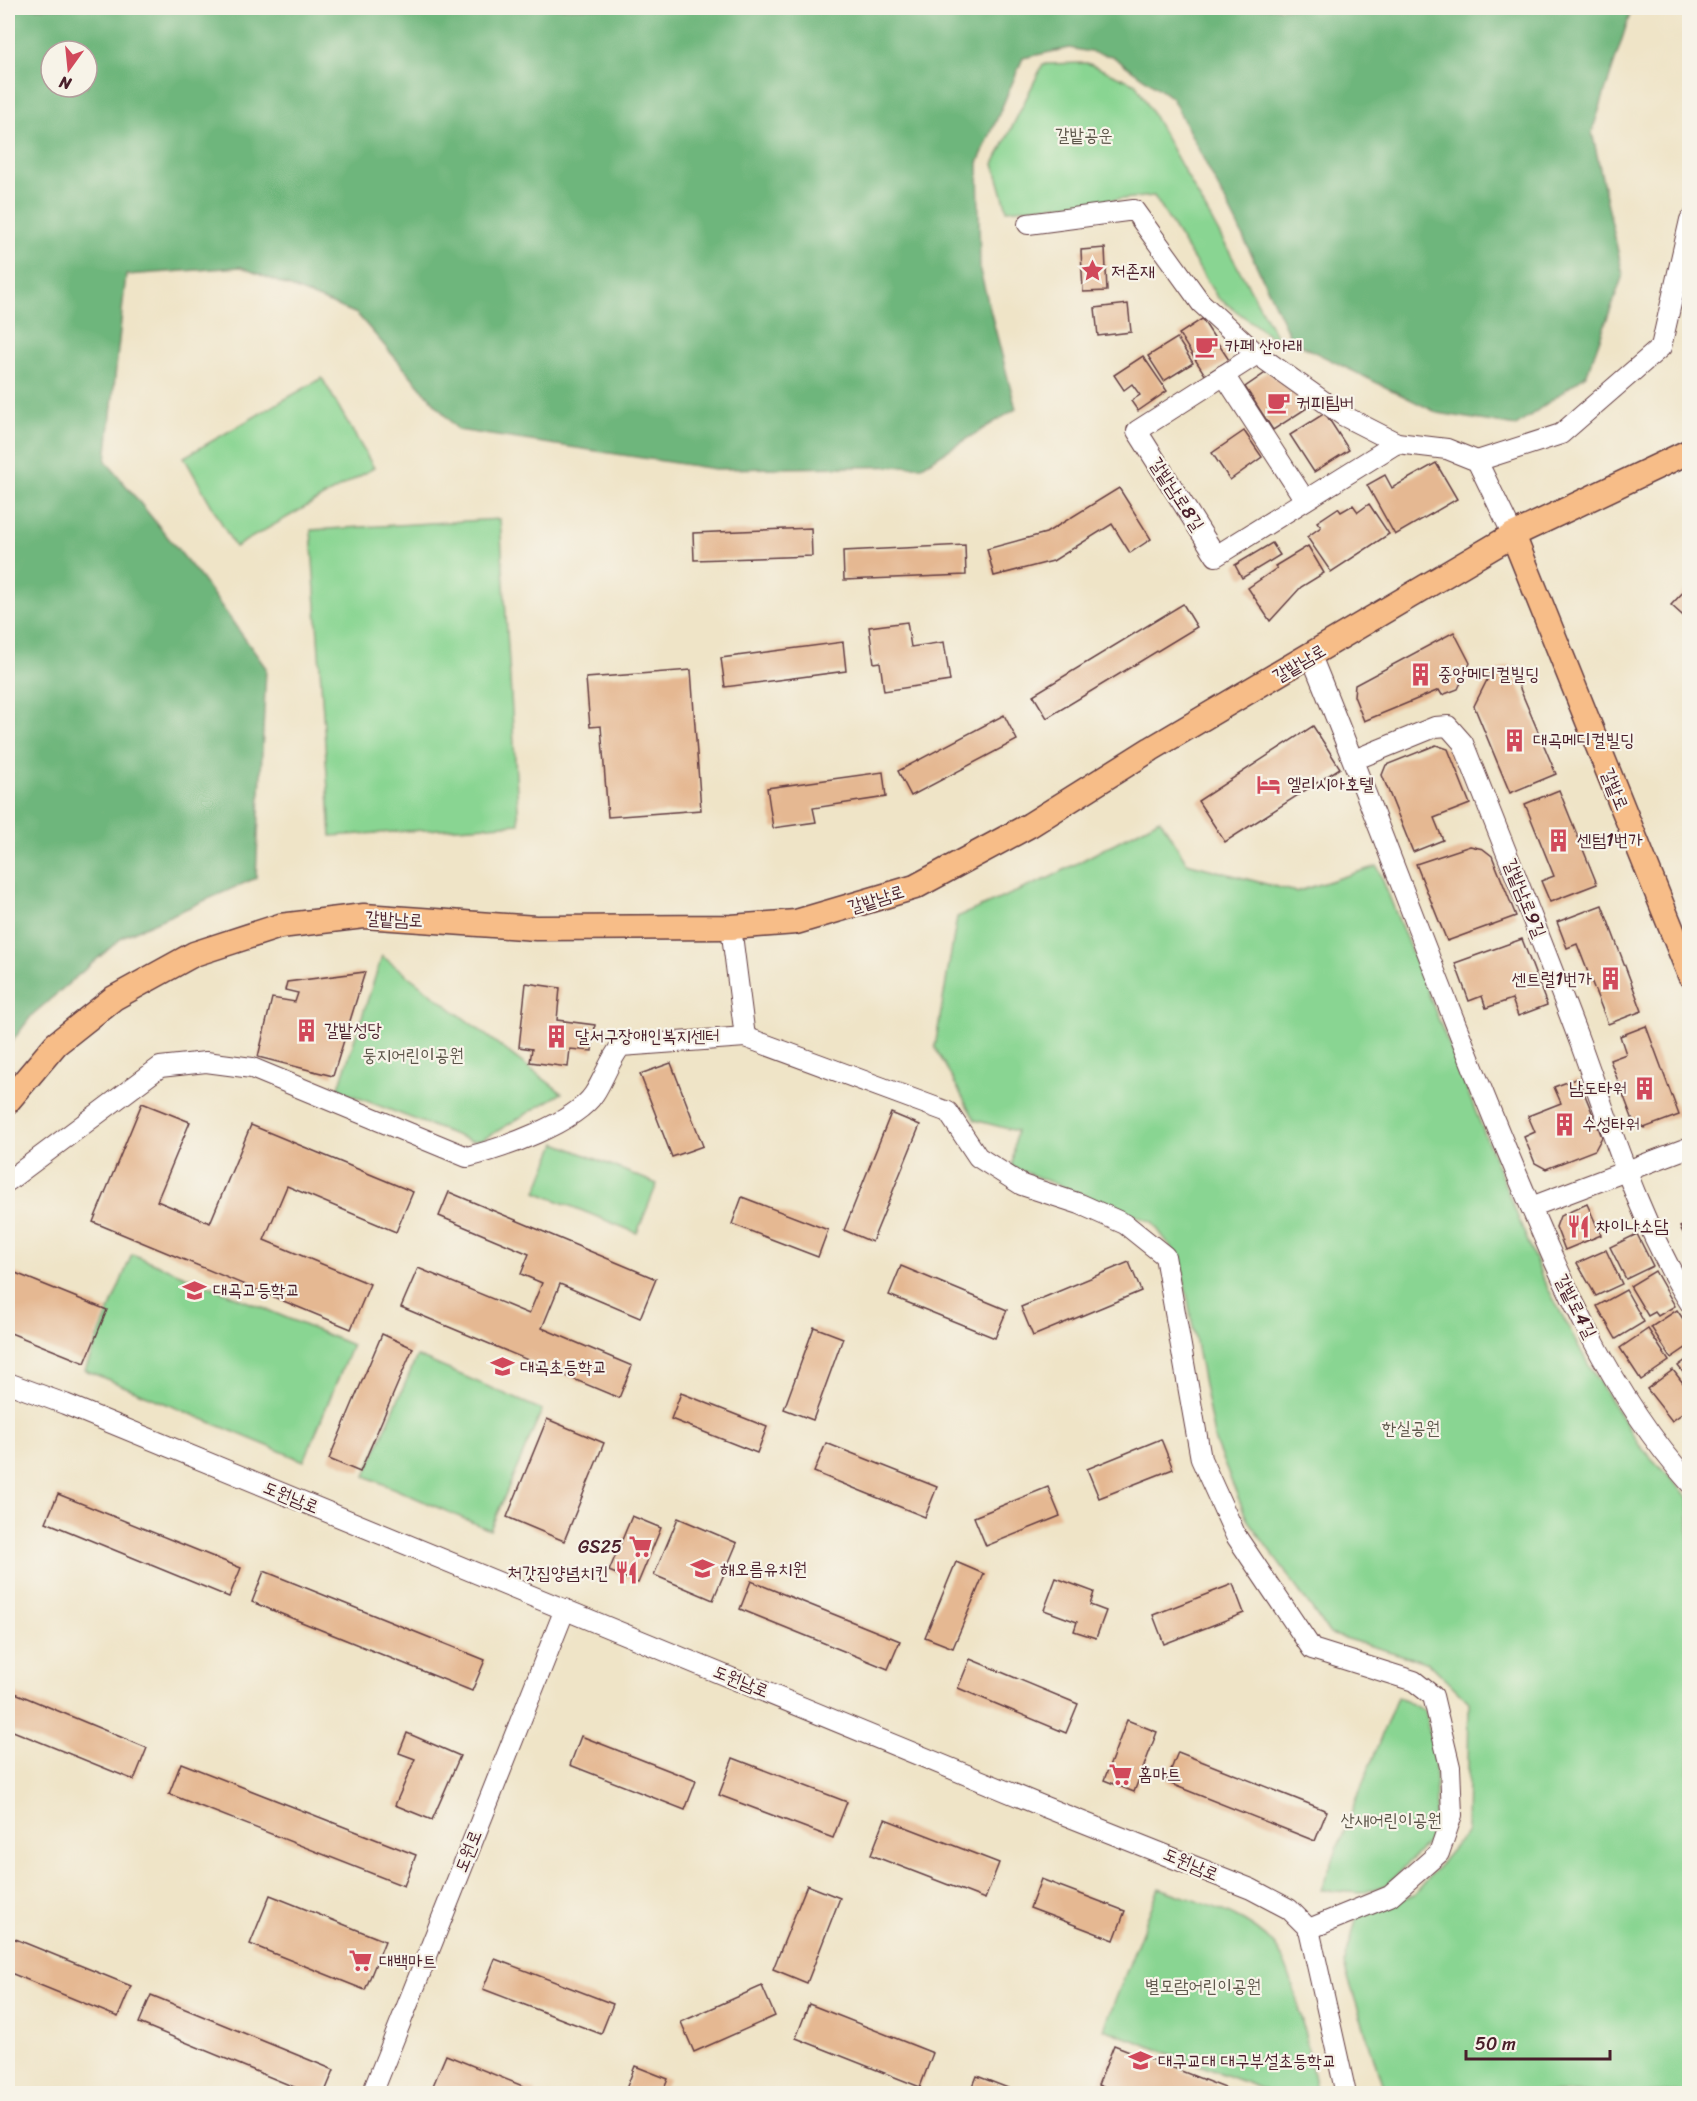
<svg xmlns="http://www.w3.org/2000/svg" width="1697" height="2101" viewBox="0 0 1697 2101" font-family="Sriracha,'Poor Story',sans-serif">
<rect width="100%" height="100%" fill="#f7f3e8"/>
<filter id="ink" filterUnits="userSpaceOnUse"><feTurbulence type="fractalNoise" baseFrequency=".0167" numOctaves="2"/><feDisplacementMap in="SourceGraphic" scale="12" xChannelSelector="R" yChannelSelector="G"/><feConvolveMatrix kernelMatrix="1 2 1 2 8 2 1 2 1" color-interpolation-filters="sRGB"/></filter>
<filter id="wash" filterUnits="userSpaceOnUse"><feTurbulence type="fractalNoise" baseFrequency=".008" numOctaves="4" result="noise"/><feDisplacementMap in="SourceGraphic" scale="24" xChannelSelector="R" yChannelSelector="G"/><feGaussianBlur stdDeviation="1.35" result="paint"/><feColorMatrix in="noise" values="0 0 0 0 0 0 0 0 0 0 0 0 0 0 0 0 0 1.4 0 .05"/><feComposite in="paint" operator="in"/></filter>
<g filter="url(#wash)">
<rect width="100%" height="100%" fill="#efe4c7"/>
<!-- green -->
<g fill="#89d592" stroke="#6a7a5e" stroke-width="1.5">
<path d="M 1087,63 L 1136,84 L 1280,343 L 1217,297 L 1154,196 L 1007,210 L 994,164 L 1043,64 Z"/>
<path d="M 322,378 L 374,468 L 235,547 L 184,457 Z"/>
<path d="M 500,519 L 519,824 L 331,836 L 311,530 Z"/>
<path d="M 1160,819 L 1187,863 L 1296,892 L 1377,866 L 1542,1277 L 1589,1366 L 1639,1445 L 1689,1498 L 1689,2093 L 1385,2093 L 1344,1965 L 1358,1913 L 1414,1895 L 1467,1832 L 1469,1702 L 1429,1663 L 1330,1634 L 1247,1519 L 1215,1442 L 1180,1259 L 1152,1222 L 1012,1167 L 1016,1131 L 975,1120 L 935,1047 L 957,917 L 1051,877 Z"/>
<path d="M 382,956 L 562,1093 L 482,1140 L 471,1141 L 338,1090 Z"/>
<path d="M 556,1143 L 657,1184 L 637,1233 L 536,1192 Z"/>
<path d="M 132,1254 L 352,1345 L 304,1461 L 85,1370 Z"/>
<path d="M 417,1356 L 542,1410 L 490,1530 L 365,1476 Z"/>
<path d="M 1397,1697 L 1425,1711 L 1435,1761 L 1436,1806 L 1429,1841 L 1389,1884 L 1362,1893 L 1321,1890 Z"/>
<path d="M 1159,1888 C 1196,1902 1246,1913 1273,1944 C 1297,1970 1308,2057 1317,2093 L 1273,2093 L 1104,2029 Z"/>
</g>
<!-- forest -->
<path fill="#6eb67c" stroke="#5c6a54" stroke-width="1.5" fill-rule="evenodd" d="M 8,8 L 1632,8 L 1592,132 L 1623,275 L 1587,374 L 1516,426 L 1438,413 L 1292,341 L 1237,224 L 1172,98 L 1112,56 L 1069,48 L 1023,58 L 978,163 L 980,271 L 1016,409 L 922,466 L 715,469 L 458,430 L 357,314 L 241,267 L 126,275 L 106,461 L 201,578 L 266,668 L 256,878 L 124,936 L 32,1015 L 8,1047 ZM 51,51 L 87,51 L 87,87 L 51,87 Z"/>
<g id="blocks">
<!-- building -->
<g fill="#e5b892">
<path d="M 1105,248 L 1107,291 L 1083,292 L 1081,250 Z"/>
<path d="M 1128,304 L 1131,332 L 1098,336 L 1095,308 Z"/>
<path d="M 1202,319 L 1229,360 L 1205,375 L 1179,334 Z"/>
<path d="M 1177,338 L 1193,363 L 1164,381 L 1148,356 Z"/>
<path d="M 1143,356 L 1167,391 L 1138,411 L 1131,401 L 1140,395 L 1132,384 L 1124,390 L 1114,375 Z"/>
<path d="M 1267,372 L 1298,393 L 1307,408 L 1273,430 L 1245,387 Z"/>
<path d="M 1325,413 L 1349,450 L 1314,472 L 1290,435 Z"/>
<path d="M 1244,431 L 1262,457 L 1230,480 L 1212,453 Z"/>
<path d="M 1436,463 L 1457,499 L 1395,535 L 1367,485 L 1385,475 L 1392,488 Z"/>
<path d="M 1119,488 L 1151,539 L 1130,553 L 1112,524 L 1053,561 L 994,576 L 987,549 L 1046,533 Z"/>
<path d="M 1369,504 L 1389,534 L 1331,572 L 1307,537 L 1321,527 L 1317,522 L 1338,508 L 1341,512 L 1353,505 L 1358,512 Z"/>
<path d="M 811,528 L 812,556 L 694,560 L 693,533 Z"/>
<path d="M 1272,543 L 1280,555 L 1242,578 L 1235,565 Z"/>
<path d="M 965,545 L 966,575 L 844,580 L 843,551 Z"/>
<path d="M 1308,546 L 1324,573 L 1301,587 L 1270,621 L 1248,588 L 1277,568 L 1275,566 Z"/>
<path d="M 1690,585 L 1690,622 L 1671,605 Z"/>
<path d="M 1183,604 L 1197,627 L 1047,718 L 1033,695 Z"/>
<path d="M 907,622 L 911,647 L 944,642 L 950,681 L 884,691 L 880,662 L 874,663 L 869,627 Z"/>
<path d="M 1454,632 L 1470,663 L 1458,689 L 1442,695 L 1439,690 L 1364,721 L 1354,696 L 1355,685 Z"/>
<path d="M 843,642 L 846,671 L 725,687 L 721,658 Z"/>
<path d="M 1510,665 L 1556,774 L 1510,793 L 1474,706 L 1490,674 Z"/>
<path d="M 691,670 L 701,810 L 608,817 L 601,726 L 590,727 L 586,678 Z"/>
<path d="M 1004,715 L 1017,740 L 911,796 L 898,771 Z"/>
<path d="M 1313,726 L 1340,768 L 1225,842 L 1198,801 Z"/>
<path d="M 1436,745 L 1448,749 L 1470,804 L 1434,818 L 1443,840 L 1413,852 L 1382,775 L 1386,765 Z"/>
<path d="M 883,772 L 886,797 L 813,808 L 816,822 L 773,828 L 767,788 Z"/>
<path d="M 1559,790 L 1597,884 L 1550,902 L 1541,881 L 1554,876 L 1525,804 Z"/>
<path d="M 1470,846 L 1483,849 L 1492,856 L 1516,916 L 1447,941 L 1416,864 Z"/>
<path d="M 1602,905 L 1642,1011 L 1608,1024 L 1577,944 L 1567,948 L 1557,922 Z"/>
<path d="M 1522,939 L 1547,1005 L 1518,1016 L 1512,999 L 1486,1008 L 1482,996 L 1469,1001 L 1455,963 Z"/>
<path d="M 365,972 L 333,1076 L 258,1057 L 272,998 L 295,1002 L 298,993 L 285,990 L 287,982 Z"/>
<path d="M 526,983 L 560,988 L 557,1020 L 595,1025 L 592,1051 L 570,1049 L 568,1067 L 530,1062 L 532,1049 L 519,1047 Z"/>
<path d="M 1646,1026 L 1679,1115 L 1644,1128 L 1634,1123 L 1610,1060 L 1626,1054 L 1620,1036 Z"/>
<path d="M 671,1063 L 703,1146 L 672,1157 L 640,1074 Z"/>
<path d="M 1578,1078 L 1602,1137 L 1595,1150 L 1546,1169 L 1535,1163 L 1524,1137 L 1535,1132 L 1528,1116 L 1561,1103 L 1554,1087 Z"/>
<path d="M 142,1103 L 190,1122 L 157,1201 L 210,1223 L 251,1125 L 413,1192 L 396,1232 L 287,1186 L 264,1240 L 370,1284 L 351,1329 L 93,1222 Z"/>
<path d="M 891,1113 L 920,1125 L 872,1242 L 844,1230 Z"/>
<path d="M 449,1192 L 656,1279 L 640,1318 L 560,1284 L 542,1328 L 632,1366 L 619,1398 L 401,1307 L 418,1268 L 529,1314 L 542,1283 L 521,1274 L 529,1254 L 439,1216 Z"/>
<path d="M 742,1197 L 828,1230 L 818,1257 L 732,1224 Z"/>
<path d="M 1587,1204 L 1601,1235 L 1565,1250 L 1556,1227 L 1560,1216 Z"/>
<path d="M 1690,1223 L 1690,1246 L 1680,1227 Z"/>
<path d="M 1637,1234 L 1653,1266 L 1626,1279 L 1610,1247 Z"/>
<path d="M 1606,1250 L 1622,1284 L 1596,1296 L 1577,1263 Z"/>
<path d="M 1129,1262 L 1141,1291 L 1033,1336 L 1021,1307 Z"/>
<path d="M 901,1266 L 1007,1310 L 995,1338 L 889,1295 Z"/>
<path d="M 8,1270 L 107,1310 L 85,1363 L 8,1332 Z"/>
<path d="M 1655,1271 L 1675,1306 L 1658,1316 L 1655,1312 L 1648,1316 L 1630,1286 Z"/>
<path d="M 1626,1290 L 1644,1322 L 1616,1339 L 1597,1306 Z"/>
<path d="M 1677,1310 L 1690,1329 L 1690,1345 L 1671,1358 L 1651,1327 Z"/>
<path d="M 814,1327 L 843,1338 L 813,1420 L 784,1409 Z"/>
<path d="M 1648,1329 L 1669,1361 L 1641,1380 L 1620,1348 Z"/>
<path d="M 382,1334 L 413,1348 L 360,1472 L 329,1459 Z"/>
<path d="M 1690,1357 L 1690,1381 L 1678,1366 Z"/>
<path d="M 1673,1370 L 1690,1392 L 1690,1408 L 1672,1421 L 1647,1389 Z"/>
<path d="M 681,1393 L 767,1427 L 757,1453 L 671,1419 Z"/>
<path d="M 547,1419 L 604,1443 L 564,1541 L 507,1517 Z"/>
<path d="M 1161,1439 L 1173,1469 L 1099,1498 L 1087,1469 Z"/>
<path d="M 826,1443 L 937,1487 L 925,1517 L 814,1472 Z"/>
<path d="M 1048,1487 L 1060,1516 L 986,1546 L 974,1517 Z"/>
<path d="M 58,1494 L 241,1568 L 229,1597 L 46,1522 Z"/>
<path d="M 632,1516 L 661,1528 L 638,1583 L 609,1571 Z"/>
<path d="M 678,1518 L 737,1543 L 713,1600 L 654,1575 Z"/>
<path d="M 956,1562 L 984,1574 L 953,1648 L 925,1637 Z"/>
<path d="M 264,1571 L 485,1660 L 472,1691 L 252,1602 Z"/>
<path d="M 1056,1578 L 1094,1592 L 1090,1605 L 1106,1611 L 1096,1638 L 1074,1631 L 1077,1622 L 1044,1610 Z"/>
<path d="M 751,1581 L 900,1641 L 888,1669 L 740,1609 Z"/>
<path d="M 1233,1584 L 1244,1613 L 1164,1644 L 1153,1615 Z"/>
<path d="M 970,1659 L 1078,1704 L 1066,1733 L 958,1688 Z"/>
<path d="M 8,1690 L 147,1748 L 134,1780 L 8,1729 Z"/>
<path d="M 1127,1720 L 1157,1732 L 1134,1792 L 1104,1780 Z"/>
<path d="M 407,1733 L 460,1756 L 432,1820 L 395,1805 L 415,1759 L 399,1753 Z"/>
<path d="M 581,1736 L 696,1781 L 685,1810 L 570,1765 Z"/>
<path d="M 1178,1752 L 1327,1811 L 1315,1841 L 1166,1782 Z"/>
<path d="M 733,1758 L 847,1802 L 833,1838 L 719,1795 Z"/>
<path d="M 181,1763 L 416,1855 L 404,1886 L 169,1794 Z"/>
<path d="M 885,1819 L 999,1863 L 985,1899 L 871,1855 Z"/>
<path d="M 1041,1879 L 1125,1911 L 1114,1940 L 1030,1908 Z"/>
<path d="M 807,1885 L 840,1898 L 807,1983 L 773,1969 Z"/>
<path d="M 270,1895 L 385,1941 L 365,1990 L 250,1944 Z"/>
<path d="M 8,1936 L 131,1986 L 118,2017 L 8,1972 Z"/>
<path d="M 495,1959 L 613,2004 L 601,2034 L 483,1989 Z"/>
<path d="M 762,1986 L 775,2016 L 694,2052 L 681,2022 Z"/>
<path d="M 151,1995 L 334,2070 L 324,2094 L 311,2094 L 139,2023 Z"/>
<path d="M 809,2004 L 933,2053 L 920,2087 L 796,2038 Z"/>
<path d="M 1114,2045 L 1238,2093 L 1238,2094 L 1120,2094 L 1098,2085 Z"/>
<path d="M 446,2055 L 535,2091 L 534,2094 L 446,2094 L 432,2088 Z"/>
<path d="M 635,2066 L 668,2079 L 662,2094 L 624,2094 Z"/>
<path d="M 977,2076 L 1021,2093 L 1021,2094 L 970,2094 Z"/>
</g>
</g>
</g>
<g filter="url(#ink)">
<use href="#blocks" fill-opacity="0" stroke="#633d42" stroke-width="1.5"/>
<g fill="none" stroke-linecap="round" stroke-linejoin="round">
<defs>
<g id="minor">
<path d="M 1028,224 L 1134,210 L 1201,303 L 1257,354 L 1344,416 L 1397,443 L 1447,449 L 1477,461 L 1513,535"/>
<path d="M 1257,354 L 1137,431 L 1216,556 L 1397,443"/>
<path d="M 1224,375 L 1305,500"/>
<path d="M 1477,461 L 1561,434 L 1661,347 L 1690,220"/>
<path d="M 1311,656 C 1378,819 1437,984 1505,1146 C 1555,1264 1603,1386 1690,1483"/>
<path d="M 1354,760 L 1435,727 L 1448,726 L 1463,743 C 1503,844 1544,946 1582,1048 C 1613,1134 1641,1225 1690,1303"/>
<path d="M 731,927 L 745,1037"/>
<path d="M 8,1181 L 160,1067 L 206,1062 L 252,1068 L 467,1157 C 501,1149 575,1123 594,1094 C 604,1079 609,1061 621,1046 L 745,1037 L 948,1112 L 978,1157 L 1022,1185 L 1080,1204 L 1125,1224 L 1165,1256 L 1201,1459 L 1236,1536 L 1312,1649 L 1414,1681 L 1433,1696 L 1450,1767 L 1452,1815 L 1439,1853 L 1390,1896 L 1309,1929"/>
<path d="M 1531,1207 L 1690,1147"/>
<path d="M 8,1383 L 65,1404 L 1040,1805 L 1251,1889 L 1289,1909 L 1309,1929 L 1346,2094"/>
<path d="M 372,2094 L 565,1609"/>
</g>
<g id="major">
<path d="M 1513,535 L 1690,975"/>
<path d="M 8,1101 L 56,1044 L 114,998 L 194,954 L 280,926 L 364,916 L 536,928 L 731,927 L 796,922 L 915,887 L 1030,825 L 1151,749 L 1513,535 L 1690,451"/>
</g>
</defs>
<!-- minor casing -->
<use href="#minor" stroke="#633d42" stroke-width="22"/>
<!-- major casing -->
<use href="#major" stroke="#633d42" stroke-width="27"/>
<!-- minor -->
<use href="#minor" stroke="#fff" stroke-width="20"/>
<!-- major -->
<use href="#major" stroke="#f7bd88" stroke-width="24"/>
</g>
</g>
<!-- icons -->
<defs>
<symbol id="sight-bare" viewBox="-9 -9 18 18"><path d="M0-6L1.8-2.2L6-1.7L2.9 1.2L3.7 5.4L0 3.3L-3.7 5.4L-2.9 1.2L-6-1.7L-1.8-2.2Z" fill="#d1495b" stroke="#f7f3e8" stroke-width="2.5" paint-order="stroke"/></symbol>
<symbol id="cafe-bare" viewBox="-9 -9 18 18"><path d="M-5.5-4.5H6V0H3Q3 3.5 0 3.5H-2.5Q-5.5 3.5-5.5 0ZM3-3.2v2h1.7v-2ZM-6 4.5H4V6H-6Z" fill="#d1495b" stroke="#f7f3e8" stroke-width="2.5" paint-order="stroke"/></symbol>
<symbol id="building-bare" viewBox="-9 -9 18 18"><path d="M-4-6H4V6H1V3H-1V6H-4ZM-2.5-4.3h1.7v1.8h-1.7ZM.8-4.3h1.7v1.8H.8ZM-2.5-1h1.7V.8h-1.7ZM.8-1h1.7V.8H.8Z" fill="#d1495b" stroke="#f7f3e8" stroke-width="2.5" paint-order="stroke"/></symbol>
<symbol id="hotel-bare" viewBox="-9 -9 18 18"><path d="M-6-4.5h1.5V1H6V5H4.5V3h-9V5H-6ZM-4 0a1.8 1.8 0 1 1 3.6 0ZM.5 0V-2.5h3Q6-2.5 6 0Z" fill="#d1495b" stroke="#f7f3e8" stroke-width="2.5" paint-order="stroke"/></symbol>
<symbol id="restaurant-bare" viewBox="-9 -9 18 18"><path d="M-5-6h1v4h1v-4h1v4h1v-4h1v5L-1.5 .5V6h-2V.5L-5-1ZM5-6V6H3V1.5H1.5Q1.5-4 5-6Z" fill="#d1495b" stroke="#f7f3e8" stroke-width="2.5" paint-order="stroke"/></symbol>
<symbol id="school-bare" viewBox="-9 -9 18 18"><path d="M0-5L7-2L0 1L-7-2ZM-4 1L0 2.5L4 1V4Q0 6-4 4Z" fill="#d1495b" stroke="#f7f3e8" stroke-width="2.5" paint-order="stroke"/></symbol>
<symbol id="supermarket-bare" viewBox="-9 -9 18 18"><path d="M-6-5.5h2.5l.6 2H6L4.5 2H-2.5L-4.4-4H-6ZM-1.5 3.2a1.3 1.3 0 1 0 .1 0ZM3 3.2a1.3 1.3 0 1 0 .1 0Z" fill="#d1495b" stroke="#f7f3e8" stroke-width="2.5" paint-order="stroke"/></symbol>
</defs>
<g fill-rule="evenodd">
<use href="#sight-bare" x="1076" y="254" width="33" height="33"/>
<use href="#cafe-bare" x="1190" y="330" width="33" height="33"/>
<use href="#cafe-bare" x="1262" y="386" width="33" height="33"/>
<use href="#building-bare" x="1404" y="658" width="33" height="33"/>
<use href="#building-bare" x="1498" y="724" width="33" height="33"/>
<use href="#hotel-bare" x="1252" y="768" width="33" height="33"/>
<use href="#building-bare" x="1542" y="824" width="33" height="33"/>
<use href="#building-bare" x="1594" y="962" width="33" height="33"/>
<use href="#building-bare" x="290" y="1014" width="33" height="33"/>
<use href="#building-bare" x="540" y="1020" width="33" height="33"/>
<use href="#building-bare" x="1628" y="1072" width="33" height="33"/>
<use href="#building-bare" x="1548" y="1108" width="33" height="33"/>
<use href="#restaurant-bare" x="1562" y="1210" width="33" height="33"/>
<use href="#school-bare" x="178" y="1274" width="33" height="33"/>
<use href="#school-bare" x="486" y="1350" width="33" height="33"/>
<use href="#supermarket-bare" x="624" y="1530" width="33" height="33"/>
<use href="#school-bare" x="686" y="1552" width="33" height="33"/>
<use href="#restaurant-bare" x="610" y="1556" width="33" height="33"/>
<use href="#supermarket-bare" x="1104" y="1758" width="33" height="33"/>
<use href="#supermarket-bare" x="344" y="1944" width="33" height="33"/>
<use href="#school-bare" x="1124" y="2044" width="33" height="33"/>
</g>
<g text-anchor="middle" stroke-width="4.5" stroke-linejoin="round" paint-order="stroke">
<!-- park labels -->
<g font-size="18" fill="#5d564a" stroke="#f7f3e8">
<text x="1084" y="141">갈밭공운</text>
<text x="413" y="1061">둥지어린이공원</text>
<text x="1411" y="1434">한실공원</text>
<text x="1391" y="1826">산새어린이공원</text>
<text x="1203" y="1992">별모람어린이공원</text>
</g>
<!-- poi labels -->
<g font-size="18" fill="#4a1f2b" stroke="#f7f3e8" text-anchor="start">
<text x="1111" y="277">저존재</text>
<text x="1225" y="352">카페 산아래</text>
<text x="1296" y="408">커피팀버</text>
<text x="1438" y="680">중앙메디컬빌딩</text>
<text x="1533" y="746">대곡메디컬빌딩</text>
<text x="1287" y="790">엘리시아호텔</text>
<text x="1577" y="846">센텀1번가</text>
<text x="1592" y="985" text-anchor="end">센트럴1번가</text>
<text x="324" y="1036">갈밭성당</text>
<text x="575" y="1042">달서구장애인복지센터</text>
<text x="1627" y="1094" text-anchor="end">남도타워</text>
<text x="1582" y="1130">수성타워</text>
<text x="1596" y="1232">차이나소담</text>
<text x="213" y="1296">대곡고등학교</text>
<text x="520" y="1373">대곡초등학교</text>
<text x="622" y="1553" text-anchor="end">GS25</text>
<text x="720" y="1575">해오름유치원</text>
<text x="609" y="1579" text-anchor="end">처갓집양념치킨</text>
<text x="1138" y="1780">홈마트</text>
<text x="379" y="1967">대백마트</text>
<text x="1158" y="2067">대구교대 대구부설초등학교</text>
</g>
<!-- street labels -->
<g font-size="18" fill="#4a1f2b" stroke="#f7f3e8">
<text transform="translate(1177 494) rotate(57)" y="6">갈밭남로8길</text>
<text transform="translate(1299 663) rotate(-30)" y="6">갈밭남로</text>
<text transform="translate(1615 789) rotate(68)" y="6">갈밭로</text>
<text transform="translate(1525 898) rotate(68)" y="6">갈밭남로9길</text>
<text transform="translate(876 899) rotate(-17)" y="6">갈밭남로</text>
<text transform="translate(394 919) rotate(3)" y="6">갈밭남로</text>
<text transform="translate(1576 1306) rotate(63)" y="6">갈밭로4길</text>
<text transform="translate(291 1497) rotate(22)" y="6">도원남로</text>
<text transform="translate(741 1681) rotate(22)" y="6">도원남로</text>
<text transform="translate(468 1851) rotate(-68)" y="6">도원로</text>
<text transform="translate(1191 1864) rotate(23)" y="6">도원남로</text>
</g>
</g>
<!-- margin -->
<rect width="1697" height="2101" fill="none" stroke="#f7f3e8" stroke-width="30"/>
<!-- north arrow -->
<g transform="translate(69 69) rotate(195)"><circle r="28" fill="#f7f3e8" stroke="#b29e9c" stroke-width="1.5"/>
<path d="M0-4.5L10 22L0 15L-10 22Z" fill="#d1495b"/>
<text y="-9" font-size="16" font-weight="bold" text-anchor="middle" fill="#4a1f2b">N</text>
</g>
<!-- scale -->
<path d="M1466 2050v9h144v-9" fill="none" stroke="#4a1f2b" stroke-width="3"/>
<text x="1475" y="2050" font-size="18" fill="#4a1f2b" stroke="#f7f3e8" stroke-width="4.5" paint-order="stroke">50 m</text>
</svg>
